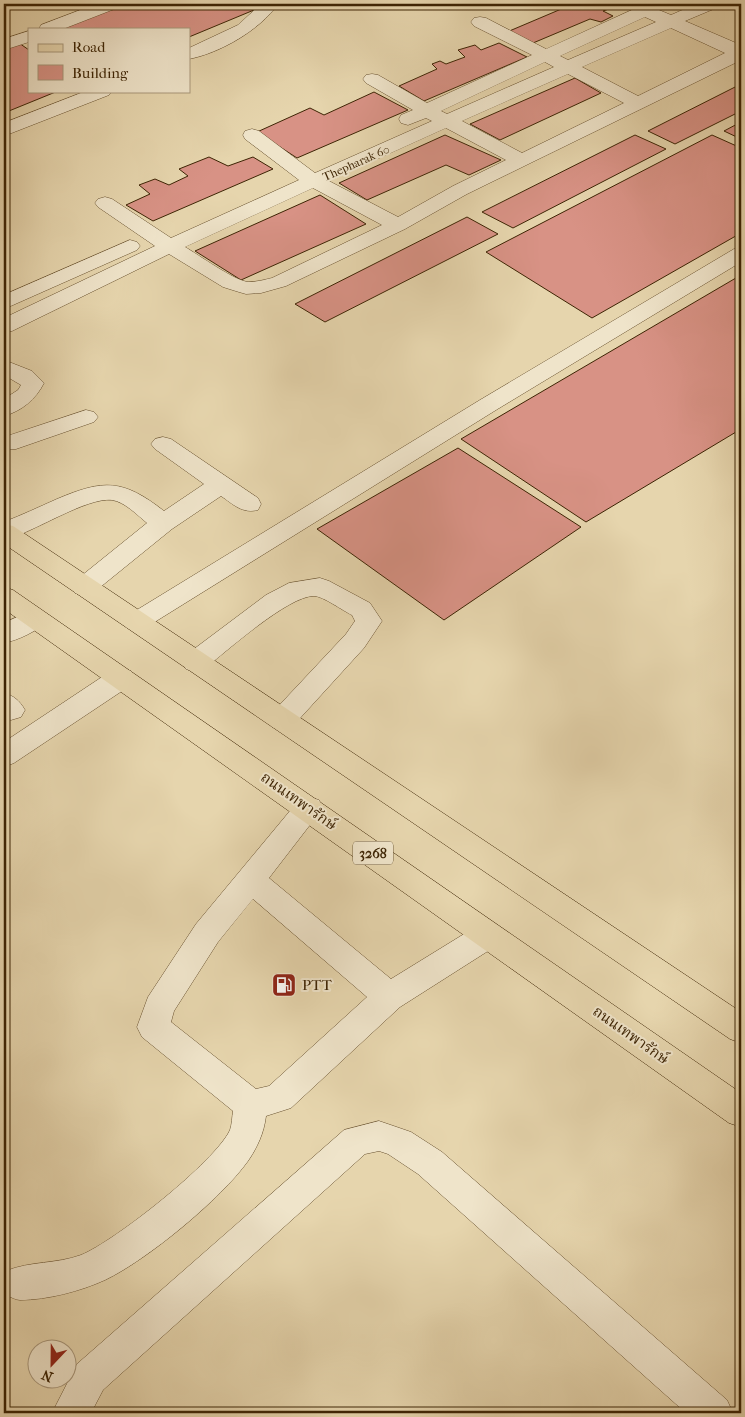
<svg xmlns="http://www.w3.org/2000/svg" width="745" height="1417" viewBox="0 0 745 1417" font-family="'IM FELL French Canon','Noto Serif Thai',serif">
<rect width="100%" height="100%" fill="#e6d5ad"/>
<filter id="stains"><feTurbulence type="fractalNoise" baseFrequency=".004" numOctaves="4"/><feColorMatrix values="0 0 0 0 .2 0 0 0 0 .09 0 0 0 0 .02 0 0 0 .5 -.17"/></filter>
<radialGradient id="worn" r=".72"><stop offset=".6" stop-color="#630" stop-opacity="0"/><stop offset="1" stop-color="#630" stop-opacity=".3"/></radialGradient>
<!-- building -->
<g fill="#d89285" stroke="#3d2404">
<path d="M 115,4 L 242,4 L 254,10 L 189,37 L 189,29 L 47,29 Z"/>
<path d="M 561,4 L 596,4 L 609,9 L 603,11 L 613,16 L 601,22 L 590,19 L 533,43 L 507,32 L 566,7 Z"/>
<path d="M 19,43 L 29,50 L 29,91 L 58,91 L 4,113 L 4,49 Z"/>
<path d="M 499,43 L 527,57 L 424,101 L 399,86 L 437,69 L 432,64 L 440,61 L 446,64 L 465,57 L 458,50 L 475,45 L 481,50 Z"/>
<path d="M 575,78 L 601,93 L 500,140 L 470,124 Z"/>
<path d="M 741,84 L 741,111 L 675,144 L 648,131 Z"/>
<path d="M 374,92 L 408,110 L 297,158 L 257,132 L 310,108 L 324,115 Z"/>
<path d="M 741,122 L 741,139 L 724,131 Z"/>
<path d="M 445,135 L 501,160 L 469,175 L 446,165 L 367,200 L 339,183 Z"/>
<path d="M 635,135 L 666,149 L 513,228 L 482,212 Z"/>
<path d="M 712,135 L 741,148 L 741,233 L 592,318 L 486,252 Z"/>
<path d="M 209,157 L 228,166 L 253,157 L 273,169 L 153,221 L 126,205 L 150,194 L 139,185 L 155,179 L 169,185 L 188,176 L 179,169 Z"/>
<path d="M 320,195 L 366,224 L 241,280 L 195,251 Z"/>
<path d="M 467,217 L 498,234 L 325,322 L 295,304 Z"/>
<path d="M 741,275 L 741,429 L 586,522 L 461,439 Z"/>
<path d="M 458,448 L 581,527 L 444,620 L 317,529 Z"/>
</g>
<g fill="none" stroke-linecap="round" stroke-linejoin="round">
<defs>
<g id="minor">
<path d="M 96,4 L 119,4 L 117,8 L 63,29 L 39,29 L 41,25 Z"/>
<path d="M 261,4 L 278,4 C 260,30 220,53 189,59 L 189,48 L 238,25 Z"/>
<path d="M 645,4 L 666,4 L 659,10 L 671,15 L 696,4 L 718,4 L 716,8 L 685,21 L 736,43 C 742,52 742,55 735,63 L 467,194 L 405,229 L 286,286 L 261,293 L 246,294 L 239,292 L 223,287 L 169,254 L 12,331 L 4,332 L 4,318 L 155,246 L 98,207 L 95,203 L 98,199 L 105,197 L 112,199 L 171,238 L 299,180 L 245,139 L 243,135 L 245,131 L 252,129 L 259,131 L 315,173 L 432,121 L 426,118 L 408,125 L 401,123 L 399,119 L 401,115 L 413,110 L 366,83 L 363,79 L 366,75 L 372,74 L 378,75 L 427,103 L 532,55 L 474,26 L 471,22 L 474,18 L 480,17 L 486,18 L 546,49 ZM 645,17 L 656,22 L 568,60 L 560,56 ZM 671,28 L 725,53 L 638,96 L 582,67 ZM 545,62 L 554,67 L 447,114 L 441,111 ZM 568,74 L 624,103 L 522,153 L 462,121 ZM 446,128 L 506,160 L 453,186 L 398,217 L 329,181 ZM 313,188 L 382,225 L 272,278 C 264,280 256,282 248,282 C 233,280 199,255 185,247 Z"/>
<path d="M 29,31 L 29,42 L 4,50 L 4,39 Z"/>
<path d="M 86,91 L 112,91 L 109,95 L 4,136 L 4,123 Z"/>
<path d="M 130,240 L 137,242 L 140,246 L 137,250 L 4,309 L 4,295 Z"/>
<path d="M 741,247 L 741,262 L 496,410 L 145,628 L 136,631 L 127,628 L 123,622 L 127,616 L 480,400 L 734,249 Z"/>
<path d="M 4,360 L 32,371 L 44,383 C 36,399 22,411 4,416 L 4,399 L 18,390 L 21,385 L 4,375 Z"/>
<path d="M 86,410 L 94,412 L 98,417 L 94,422 L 16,449 L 4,450 L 4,436 L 7,436 Z"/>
<path d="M 163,437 L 171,439 L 258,498 L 261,504 L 258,510 C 242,514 233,504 221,496 L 172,529 L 93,593 L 84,596 L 75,593 L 71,587 L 75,581 L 147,523 C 137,515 125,502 112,500 C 86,497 33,533 4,540 L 4,522 C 22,515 39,507 57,499 C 104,479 123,479 164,511 L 204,484 L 155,449 L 151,444 L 155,439 Z"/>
<path d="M 320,578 L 329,581 L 370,603 L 382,621 L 364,648 L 292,727 L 282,730 L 272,727 L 268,720 L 272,713 L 346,634 L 355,621 L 352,615 C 343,611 323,596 314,596 C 288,596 227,651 204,669 L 195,672 L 186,669 L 182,662 L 186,655 L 266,595 L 289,583 Z"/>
<path d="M 35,609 L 44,612 L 48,618 C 40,631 18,640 4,643 L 4,623 Z"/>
<path d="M 121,668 L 131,671 L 135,678 L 131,685 L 14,763 L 4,767 L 4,742 L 111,671 Z"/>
<path d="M 4,693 C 14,696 19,700 25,710 L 21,717 L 11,720 L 4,718 Z"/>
<path d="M 309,797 L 319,800 L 323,808 L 269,878 L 391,979 L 477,926 L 488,922 L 499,926 L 503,935 L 499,944 L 400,1007 L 291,1108 L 266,1116 C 264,1133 257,1148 248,1161 C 221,1199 147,1260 105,1280 C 81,1291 47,1300 20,1300 C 16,1300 11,1297 6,1295 C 3,1287 3,1279 6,1271 C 30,1261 57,1264 81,1255 C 115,1241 215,1162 230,1130 C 232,1124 232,1117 233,1111 L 142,1037 L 137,1027 L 148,997 L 196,924 L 299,800 ZM 253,899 L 367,997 L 269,1086 L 256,1089 L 171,1022 L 174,1011 L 218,942 Z"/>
<path d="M 379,1121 L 411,1132 L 442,1152 L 727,1400 L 733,1413 L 686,1413 L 418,1174 L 388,1154 L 379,1151 L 365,1154 L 103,1390 L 91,1413 L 52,1413 L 77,1364 L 344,1130 Z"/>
</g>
<g id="major">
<path d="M 4,524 L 13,526 L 741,1012 L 741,1043 L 730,1039 L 4,544 Z"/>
<path d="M 4,587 L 13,590 L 741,1093 L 741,1127 L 729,1123 L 4,609 Z"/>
</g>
</defs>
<!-- minor casing -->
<use href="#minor" stroke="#67502e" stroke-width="1"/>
<!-- major casing -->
<use href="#major" stroke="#3d2404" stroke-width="1"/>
<!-- minor -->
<use href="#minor" fill="#efe4ca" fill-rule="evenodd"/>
<!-- major -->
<use href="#major" fill="#e6d5ad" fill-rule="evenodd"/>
</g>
<!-- icons -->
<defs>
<symbol id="fuel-square" viewBox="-11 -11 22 22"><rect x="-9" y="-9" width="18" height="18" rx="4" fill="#8f2418" stroke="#efe4ca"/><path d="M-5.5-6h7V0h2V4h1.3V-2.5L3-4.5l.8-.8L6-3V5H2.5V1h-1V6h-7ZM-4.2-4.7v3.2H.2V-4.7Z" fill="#fff"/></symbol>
</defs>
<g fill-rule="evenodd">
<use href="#fuel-square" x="270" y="971" width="28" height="28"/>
</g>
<g text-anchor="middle" stroke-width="4" stroke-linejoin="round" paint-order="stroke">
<!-- far-street labels -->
<g font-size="12" fill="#3d2404" stroke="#efe4ca">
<text transform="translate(356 163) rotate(-24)" y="4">Thepharak 60</text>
</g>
<!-- shield labels -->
<rect fill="#efe4ca" stroke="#725e3f" stroke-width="1" x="353" y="841.5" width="40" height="23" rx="4"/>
<g font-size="14" font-weight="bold" fill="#3d2404">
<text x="373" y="858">3268</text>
</g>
<!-- street labels -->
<g font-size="15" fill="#3d2404" stroke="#efe4ca">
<text transform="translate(299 801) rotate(35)" y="5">ถนนเทพารักษ์</text>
<text transform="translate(631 1035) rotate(35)" y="5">ถนนเทพารักษ์</text>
</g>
<!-- poi labels -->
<g font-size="15" fill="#3d2404" stroke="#efe4ca" text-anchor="start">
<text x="302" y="990">PTT</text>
</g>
</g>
<!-- margin -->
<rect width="745" height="1417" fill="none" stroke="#e6d5ad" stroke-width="20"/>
<rect x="5" y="5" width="735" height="1407" fill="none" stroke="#3d2404" stroke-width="2.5"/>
<rect x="10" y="10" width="725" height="1397" fill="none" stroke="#3d2404"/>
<!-- legend -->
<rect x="28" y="28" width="162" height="65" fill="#efe4ca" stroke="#a8977b"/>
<rect x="38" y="44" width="25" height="8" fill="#e6d5ad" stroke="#a8977b"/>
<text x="72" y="52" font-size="15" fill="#3d2404">Road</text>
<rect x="38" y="65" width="25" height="15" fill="#d89285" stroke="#a8977b"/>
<text x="72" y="78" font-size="15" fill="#3d2404">Building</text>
<!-- north arrow -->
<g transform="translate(52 1364) rotate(202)"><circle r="24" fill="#efe4ca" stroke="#a8977b"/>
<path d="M0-4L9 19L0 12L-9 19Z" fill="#8f2418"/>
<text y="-8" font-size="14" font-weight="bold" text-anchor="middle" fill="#3d2404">N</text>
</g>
<rect width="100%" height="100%" filter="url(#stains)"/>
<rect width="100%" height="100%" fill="url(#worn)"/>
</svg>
